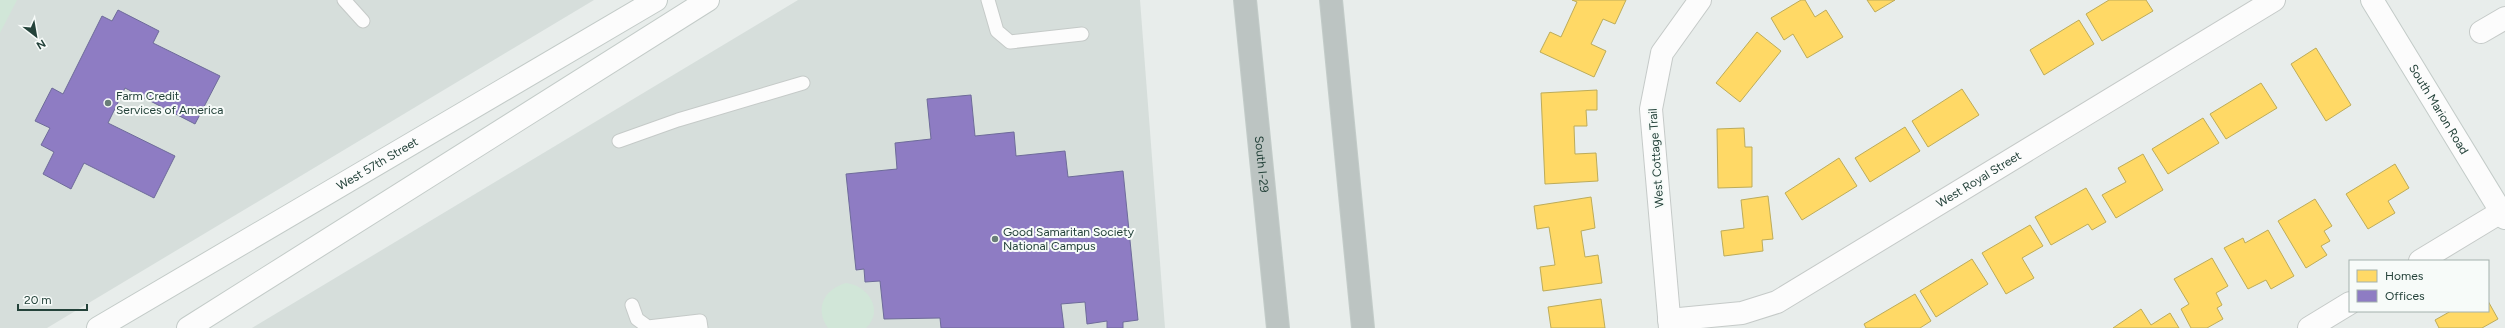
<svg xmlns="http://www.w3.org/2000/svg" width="2505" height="328" viewBox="0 0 2505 328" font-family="Figtree,sans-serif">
<rect width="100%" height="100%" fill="#e8edeb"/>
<!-- built -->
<g fill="#d6dedb">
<path d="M 0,0 L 594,0 L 47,328 L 0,328 Z"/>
<path d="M 798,0 L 1140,0 L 1165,328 L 252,328 Z"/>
</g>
<!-- green -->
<g fill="#d1e6d8">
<path d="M 0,0 L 17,0 L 0,33 Z"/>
<path d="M 846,283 C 867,285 885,310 866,328 L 828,328 C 814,309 824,289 846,283 Z"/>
</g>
<!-- homes -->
<g fill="#ffd966" stroke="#bdac59">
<path d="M 1572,0 L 1626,0 L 1615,24 L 1603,19 L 1591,44 L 1606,51 L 1594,77 L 1540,52 L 1550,32 L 1561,37 L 1577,2 Z"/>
<path d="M 1801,0 L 1805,0 L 1815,17 L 1826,10 L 1843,37 L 1807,58 L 1793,34 L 1784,40 L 1771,18 Z"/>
<path d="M 1867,0 L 1895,0 L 1875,12 Z"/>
<path d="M 2109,0 L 2146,0 L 2153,11 L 2102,41 L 2086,14 Z"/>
<path d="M 2079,20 L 2094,44 L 2044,75 L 2030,50 Z"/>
<path d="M 1757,32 L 1781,51 L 1740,102 L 1716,83 Z"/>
<path d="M 2316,48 L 2351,105 L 2326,121 L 2291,64 Z"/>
<path d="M 2261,83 L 2277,108 L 2226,139 L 2210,114 Z"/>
<path d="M 1962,89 L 1979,115 L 1928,147 L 1912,121 Z"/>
<path d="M 1597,90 L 1597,110 L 1586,110 L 1587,126 L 1574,126 L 1575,154 L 1596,153 L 1598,181 L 1545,184 L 1541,93 Z"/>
<path d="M 2203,118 L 2219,143 L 2168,174 L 2152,149 Z"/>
<path d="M 1905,127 L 1920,151 L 1870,182 L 1855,158 Z"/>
<path d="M 1744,128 L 1745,147 L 1752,147 L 1752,187 L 1718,188 L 1717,129 Z"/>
<path d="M 2143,154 L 2163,190 L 2116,218 L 2102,195 L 2126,182 L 2118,168 Z"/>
<path d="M 1839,158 L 1857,186 L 1802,220 L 1785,193 Z"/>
<path d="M 2395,164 L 2409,188 L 2388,201 L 2395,213 L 2368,229 L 2346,194 Z"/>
<path d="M 2086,188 L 2106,222 L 2092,230 L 2088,224 L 2051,245 L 2035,217 Z"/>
<path d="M 1768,196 L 1773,239 L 1762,240 L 1763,251 L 1724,256 L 1721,231 L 1744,228 L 1741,200 Z"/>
<path d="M 1591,197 L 1595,228 L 1581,231 L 1585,257 L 1598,255 L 1602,283 L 1543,291 L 1540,267 L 1555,265 L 1549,227 L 1537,229 L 1534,206 Z"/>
<path d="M 2315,199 L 2332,226 L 2324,231 L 2330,241 L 2321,246 L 2327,255 L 2306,268 L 2278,221 Z"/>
<path d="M 2030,225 L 2043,246 L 2022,258 L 2034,278 L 2006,294 L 1982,253 Z"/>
<path d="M 2268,230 L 2294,276 L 2271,289 L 2266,280 L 2248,289 L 2224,248 L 2243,238 L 2245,243 Z"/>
<path d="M 2212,258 L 2228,286 L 2216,293 L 2222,305 L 2217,308 L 2223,319 L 2207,328 L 2191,328 L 2181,309 L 2189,304 L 2174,279 Z"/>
<path d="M 1972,259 L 1988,284 L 1936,317 L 1920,291 Z"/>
<path d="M 1915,294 L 1931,321 L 1920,328 L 1866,328 L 1864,324 Z"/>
<path d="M 1601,299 L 1605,328 L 1551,328 L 1548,307 Z"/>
<path d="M 2488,301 L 2498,319 L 2482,328 L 2439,328 L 2435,320 L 2451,311 L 2488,311 Z"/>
<path d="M 2141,309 L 2151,325 L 2170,313 L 2179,328 L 2113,328 Z"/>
</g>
<!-- offices -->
<g fill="#8e7cc3" stroke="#6e6b9a">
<path d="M 118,10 L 159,31 L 153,43 L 220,76 L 195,124 L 125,88 L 108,123 L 175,156 L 154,198 L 84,163 L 71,189 L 43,174 L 54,152 L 41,145 L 50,128 L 35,121 L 52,88 L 63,94 L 102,16 L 112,21 Z"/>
<path d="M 971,95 L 975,136 L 1014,132 L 1016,156 L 1065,151 L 1068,177 L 1123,171 L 1138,320 L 1123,322 L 1123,328 L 1107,328 L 1107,321 L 1087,324 L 1085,302 L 1061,304 L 1064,328 L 941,328 L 940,318 L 884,319 L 880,281 L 865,282 L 864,269 L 856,270 L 846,174 L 897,169 L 895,143 L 931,139 L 927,99 Z"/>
</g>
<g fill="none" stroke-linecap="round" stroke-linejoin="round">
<defs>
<g id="lane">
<path d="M 344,0 L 363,21"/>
<path d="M 988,0 L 997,31 L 1010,42 L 1082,34"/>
<path d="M 619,141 L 678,120 L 803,83"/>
<path d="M 632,305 L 637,319 L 648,327 L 700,321 L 701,328"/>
</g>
<g id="street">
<path d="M 2481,32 L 2505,18"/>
<path d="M 2420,261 L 2501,212"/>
<path id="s1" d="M 1669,320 L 1742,313 L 1777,302 L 2274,0"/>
<path d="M 1670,328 L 1651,109 L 1662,53 L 1700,0"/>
<path d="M 2309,328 L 2350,303"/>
</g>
<g id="secondary">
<path id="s2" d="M 2372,0 L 2505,218"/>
<path id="s3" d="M 98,328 L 656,0"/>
<path d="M 188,328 L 708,0"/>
</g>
<g id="highway">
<path id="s4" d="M 1245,0 L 1278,328"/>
<path d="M 1331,0 L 1363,328"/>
</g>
</defs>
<!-- lane casing -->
<use href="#lane" stroke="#c5cac8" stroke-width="15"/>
<!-- street casing -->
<use href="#street" stroke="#c5cac8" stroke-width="24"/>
<!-- secondary casing -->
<use href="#secondary" stroke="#c3cbc8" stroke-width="24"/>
<!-- highway casing -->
<use href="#highway" stroke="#c3ccc9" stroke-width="24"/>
<!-- lane -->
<use href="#lane" stroke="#fcfcfc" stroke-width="13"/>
<!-- street -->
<use href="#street" stroke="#fcfcfc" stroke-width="22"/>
<!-- secondary -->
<use href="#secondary" stroke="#fcfcfc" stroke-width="22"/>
<!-- highway -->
<use href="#highway" stroke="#bcc4c2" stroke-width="22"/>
</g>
<!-- markers -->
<g fill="#697e78" stroke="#f7fbf9" stroke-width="1.5">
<circle cx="108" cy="103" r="4"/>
<circle cx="995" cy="239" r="4"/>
</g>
<g text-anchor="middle" stroke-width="4" stroke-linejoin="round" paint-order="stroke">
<!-- poi labels -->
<g font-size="12" fill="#24423a" stroke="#f7fbf9" text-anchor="start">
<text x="116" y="100">Farm Credit<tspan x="116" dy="14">Services of America</tspan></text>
<text x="1003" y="236">Good Samaritan Society<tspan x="1003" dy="14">National Campus</tspan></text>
</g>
<!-- street labels -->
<g font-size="12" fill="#24423a" stroke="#f7fbf9">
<text dy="4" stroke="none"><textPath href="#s2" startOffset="128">South Marion Road</textPath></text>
<text transform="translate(1656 158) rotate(-94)" y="4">West Cottage Trail</text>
<text dy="4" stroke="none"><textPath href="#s4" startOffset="165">South I-29</textPath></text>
<text dy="4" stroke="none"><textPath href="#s3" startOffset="324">West 57th Street</textPath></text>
<text dy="4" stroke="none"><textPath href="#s1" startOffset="346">West Royal Street</textPath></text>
</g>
</g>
<!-- legend -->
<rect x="2349" y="260" width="140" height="52" fill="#f7fbf9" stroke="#a3b1ad"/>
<rect x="2357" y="270" width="20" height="12" fill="#ffd966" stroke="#a3b1ad"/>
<text x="2385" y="280" font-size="12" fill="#24423a">Homes</text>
<rect x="2357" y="290" width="20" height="12" fill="#8e7cc3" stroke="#a3b1ad"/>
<text x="2385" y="300" font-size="12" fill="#24423a">Offices</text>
<!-- north arrow -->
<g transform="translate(36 36) rotate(149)" stroke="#f7fbf9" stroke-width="3" paint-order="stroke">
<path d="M0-3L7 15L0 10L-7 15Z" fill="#24423a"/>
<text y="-6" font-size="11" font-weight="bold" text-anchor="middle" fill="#24423a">N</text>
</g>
<!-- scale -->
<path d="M18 304v6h69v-6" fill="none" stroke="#24423a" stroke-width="2"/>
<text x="24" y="304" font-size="12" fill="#24423a" stroke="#f7fbf9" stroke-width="3" paint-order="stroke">20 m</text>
</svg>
